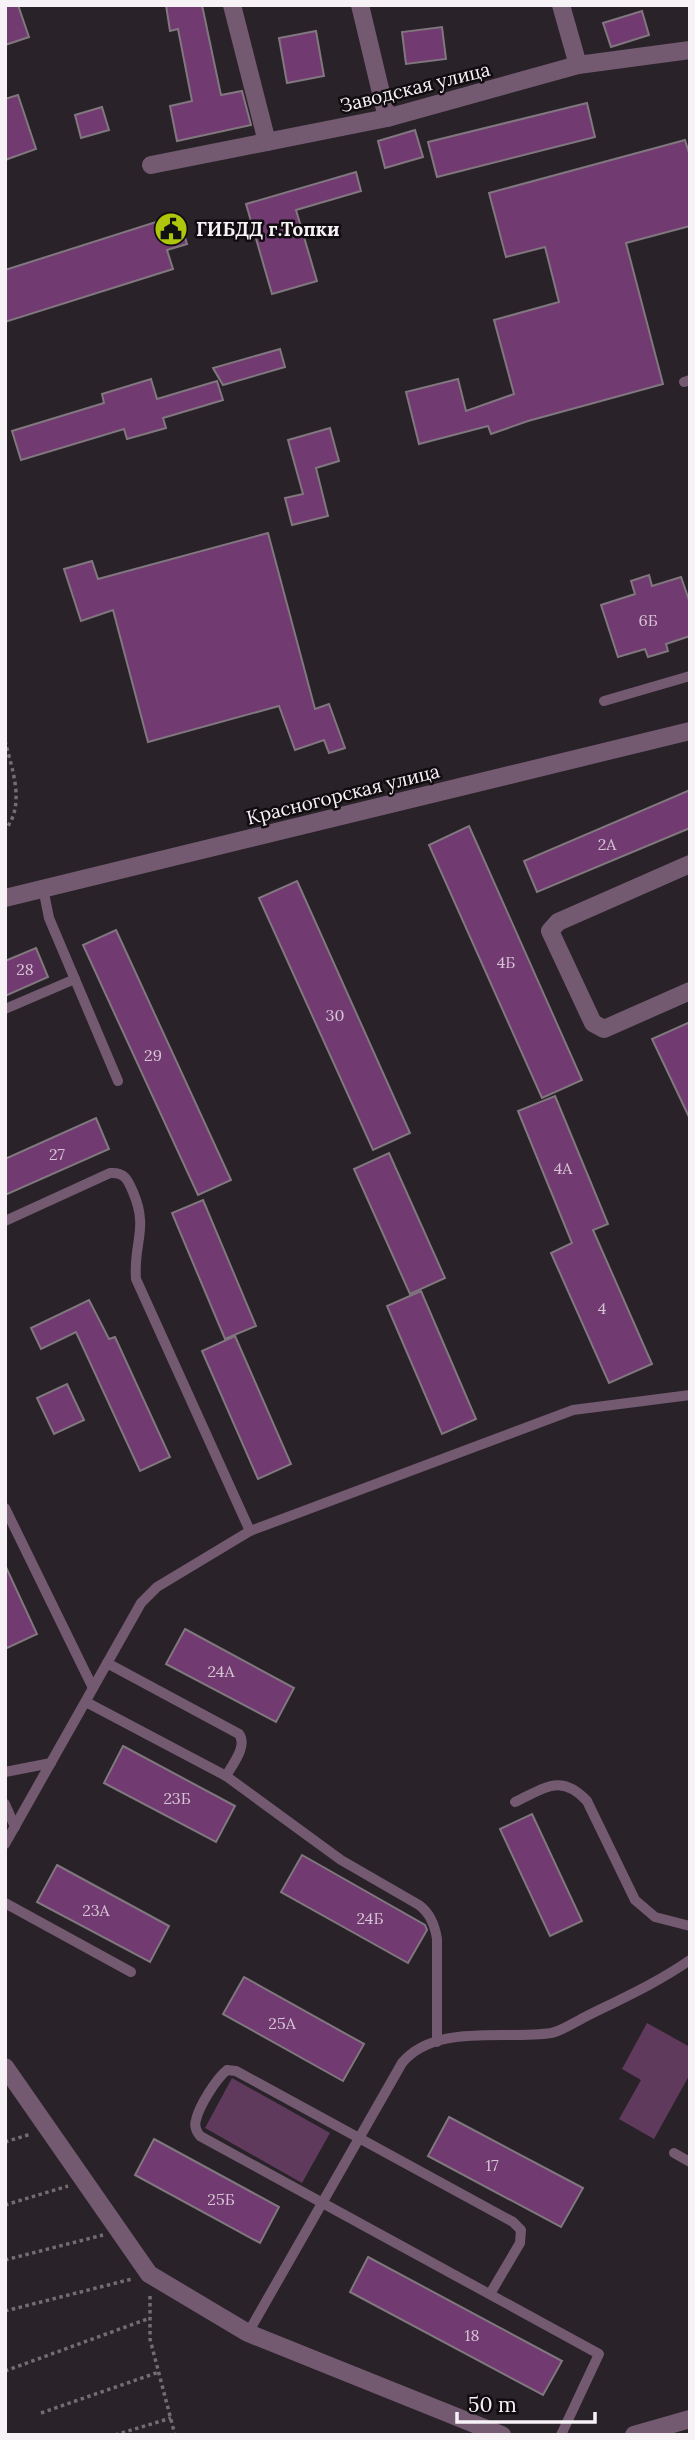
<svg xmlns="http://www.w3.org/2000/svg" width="695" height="2440" viewBox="0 0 695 2440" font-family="Lora,serif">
<rect width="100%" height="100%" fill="#292228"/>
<!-- green -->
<g fill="#5f3a5d">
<path d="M 647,2023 L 690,2047 L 690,2074 L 654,2139 L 619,2119 L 641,2080 L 622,2069 Z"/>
<path d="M 232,2078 L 330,2133 L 302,2183 L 205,2128 Z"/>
</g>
<!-- building -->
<g fill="#713a70" stroke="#80777f" stroke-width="2">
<path d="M 5,5 L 18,5 L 29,37 L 5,45 Z"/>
<path d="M 166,5 L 202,5 L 221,95 L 242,91 L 251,125 L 177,141 L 170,106 L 192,101 L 178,29 L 170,31 Z"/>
<path d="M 642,11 L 649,35 L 611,47 L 603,23 Z"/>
<path d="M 442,27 L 446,59 L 406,64 L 402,32 Z"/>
<path d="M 316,31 L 324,76 L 287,83 L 279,38 Z"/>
<path d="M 18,95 L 36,149 L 5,160 L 5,99 Z"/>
<path d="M 587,103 L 595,137 L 437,177 L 428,142 Z"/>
<path d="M 102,107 L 109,130 L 81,138 L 75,115 Z"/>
<path d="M 415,130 L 423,157 L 385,168 L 378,141 Z"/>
<path d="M 685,140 L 690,156 L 690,226 L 626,243 L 663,384 L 528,421 L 491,434 L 488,426 L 419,444 L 406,392 L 458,379 L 466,411 L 514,394 L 494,320 L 559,302 L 545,247 L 506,257 L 489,193 Z"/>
<path d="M 356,172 L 361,191 L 296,210 L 317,281 L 272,294 L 246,204 Z"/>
<path d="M 178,215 L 187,244 L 167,250 L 173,269 L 5,322 L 5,270 Z"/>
<path d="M 280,349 L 285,367 L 223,385 L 213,368 Z"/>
<path d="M 151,379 L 157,399 L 217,381 L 223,400 L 163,418 L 166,428 L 127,439 L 124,429 L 21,460 L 12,431 L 104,403 L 102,394 Z"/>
<path d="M 330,428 L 339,461 L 316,468 L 328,516 L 292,525 L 285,498 L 303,494 L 288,440 Z"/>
<path d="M 268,533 L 315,709 L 329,704 L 345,748 L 329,753 L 324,740 L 295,750 L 279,706 L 148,742 L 113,610 L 81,621 L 64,569 L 92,561 L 98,579 Z"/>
<path d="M 649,575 L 652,586 L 681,577 L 690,603 L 690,636 L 666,644 L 668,651 L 648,657 L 645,649 L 618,657 L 601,605 L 635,594 L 631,581 Z"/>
<path d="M 690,790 L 690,828 L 537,892 L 524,861 Z"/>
<path d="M 469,826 L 582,1080 L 542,1098 L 429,845 Z"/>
<path d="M 297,881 L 410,1133 L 373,1150 L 259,898 Z"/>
<path d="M 116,930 L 231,1180 L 198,1195 L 83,945 Z"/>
<path d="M 36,948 L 48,977 L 5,996 L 5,961 Z"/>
<path d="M 690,1022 L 690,1119 L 652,1039 Z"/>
<path d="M 555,1096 L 608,1224 L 593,1230 L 652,1364 L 609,1383 L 551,1253 L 572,1243 L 518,1111 Z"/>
<path d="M 96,1118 L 109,1149 L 5,1195 L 5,1159 Z"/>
<path d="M 389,1153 L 445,1278 L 410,1294 L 354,1169 Z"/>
<path d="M 203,1200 L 256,1326 L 225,1339 L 172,1213 Z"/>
<path d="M 421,1291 L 476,1419 L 442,1434 L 387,1306 Z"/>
<path d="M 89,1300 L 109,1339 L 115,1337 L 170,1457 L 140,1471 L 76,1332 L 41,1349 L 31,1328 Z"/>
<path d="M 235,1336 L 291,1464 L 258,1479 L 202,1351 Z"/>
<path d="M 67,1384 L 84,1420 L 54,1434 L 37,1398 Z"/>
<path d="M 5,1565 L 37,1634 L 5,1649 Z"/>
<path d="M 185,1629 L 294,1688 L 276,1722 L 166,1664 Z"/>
<path d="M 123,1746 L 235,1806 L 216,1842 L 104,1783 Z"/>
<path d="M 532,1814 L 582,1921 L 550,1936 L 500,1829 Z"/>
<path d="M 302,1855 L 425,1925 L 427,1930 L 408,1963 L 281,1892 Z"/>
<path d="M 57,1865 L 169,1926 L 150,1962 L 37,1902 Z"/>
<path d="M 244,1977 L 364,2044 L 343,2081 L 223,2014 Z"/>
<path d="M 449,2117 L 583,2188 L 561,2227 L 428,2156 Z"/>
<path d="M 154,2139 L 279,2207 L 260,2243 L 135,2175 Z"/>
<path d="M 368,2257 L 562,2361 L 543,2395 L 350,2292 Z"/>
</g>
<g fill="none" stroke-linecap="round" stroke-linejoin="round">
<!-- path -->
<g stroke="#736d73" stroke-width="3.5" stroke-dasharray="3.5 3.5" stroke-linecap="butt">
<path d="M 5,741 C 12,769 26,805 5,830"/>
<path d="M 5,2142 L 31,2134"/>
<path d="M 5,2205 L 68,2186"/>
<path d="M 5,2260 L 103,2235"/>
<path d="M 150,2296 L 150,2339 L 175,2435"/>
<path d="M 5,2311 L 132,2279"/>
<path d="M 5,2371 L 150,2318"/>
<path d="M 41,2413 L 159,2372"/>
<path d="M 115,2435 L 171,2418"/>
</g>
<!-- service -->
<g stroke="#735a71" stroke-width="10">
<path d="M 684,382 L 690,380"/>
<path d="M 604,701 L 690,676"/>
<path d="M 43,888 L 49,918 L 118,1081"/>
<path d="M 5,1009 L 75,979"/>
<path d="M 5,1221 L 110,1173 C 125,1172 128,1180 133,1192 C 149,1229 133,1243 136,1279 L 250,1531"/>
<path d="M 5,1508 L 93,1688"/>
<path d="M 86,1702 L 226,1776 C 232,1765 248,1746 239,1734 L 107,1663"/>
<path d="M 5,1772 L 51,1763"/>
<path d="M 226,1776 L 341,1860 L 419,1905 C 430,1913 435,1926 437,1939 L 437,2042"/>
<path d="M 515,1802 C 545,1788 561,1773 587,1801 L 635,1900 L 655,1917 L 690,1926"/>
<path d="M 5,1804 L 15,1827"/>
<path d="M 5,1844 L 141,1603 L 157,1587 L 250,1531 L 573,1410 L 690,1395"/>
<path d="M 5,1903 L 131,1972"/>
<path d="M 674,2153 L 690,2162"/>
<path d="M 490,2294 L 520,2243 L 521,2230 L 513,2222 L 236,2071 L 227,2070 C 216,2079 199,2106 196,2120 C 194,2126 196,2131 200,2136 C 333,2209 466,2281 599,2354 L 561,2435"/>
<path d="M 248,2333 L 402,2063 C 435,2023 505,2040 551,2033 C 562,2031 575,2022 585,2017 C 621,1999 657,1983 690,1960"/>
</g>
<!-- minor -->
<g stroke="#735a71" stroke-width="18">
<path d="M 232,5 L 267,142"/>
<path d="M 360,5 L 387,118"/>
<path d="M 561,5 L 578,65"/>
<path d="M 151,165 L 387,118 L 578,65 L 690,50"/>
<path d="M 690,864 L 558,922 L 550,931 L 593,1023 L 604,1029 L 690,991"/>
<path d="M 5,898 L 690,731"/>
<path d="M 5,2067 L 149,2274 L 248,2333 L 502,2435"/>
<path d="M 634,2435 L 690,2419"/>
</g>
</g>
<!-- icons -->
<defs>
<symbol id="civic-disc" viewBox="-11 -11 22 22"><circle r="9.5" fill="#aec60b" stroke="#100c0f"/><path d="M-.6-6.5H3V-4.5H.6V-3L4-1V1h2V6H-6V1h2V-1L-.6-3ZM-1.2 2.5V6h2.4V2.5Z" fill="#111"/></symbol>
</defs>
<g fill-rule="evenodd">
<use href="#civic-disc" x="152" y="210" width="38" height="38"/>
</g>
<g text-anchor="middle" stroke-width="5" stroke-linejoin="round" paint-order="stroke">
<!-- number labels -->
<g font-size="16" fill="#d5c4d4">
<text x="648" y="626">6Б</text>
<text x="607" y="850">2А</text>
<text x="506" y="968">4Б</text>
<text x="25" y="975">28</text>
<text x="335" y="1021">30</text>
<text x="153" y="1061">29</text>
<text x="57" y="1160">27</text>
<text x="563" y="1174">4А</text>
<text x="602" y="1314">4</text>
<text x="221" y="1677">24А</text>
<text x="177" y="1804">23Б</text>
<text x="96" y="1916">23А</text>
<text x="370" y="1924">24Б</text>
<text x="282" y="2029">25А</text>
<text x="492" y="2171">17</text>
<text x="221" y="2205">25Б</text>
<text x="472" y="2341">18</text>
</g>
<!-- street labels -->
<g font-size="19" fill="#f6f2f6" stroke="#100c0f">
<text transform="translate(415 87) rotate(-14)" y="7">Заводская улица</text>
<text transform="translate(343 794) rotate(-14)" y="7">Красногорская улица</text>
</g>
<!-- poi labels -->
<g font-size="19" font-weight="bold" fill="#f6f2f6" stroke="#100c0f" text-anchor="start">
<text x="196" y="236">ГИБДД г.Топки</text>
</g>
</g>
<!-- border -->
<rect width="695" height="2440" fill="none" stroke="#f6f2f6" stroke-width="14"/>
<!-- scale -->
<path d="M457 2412v10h138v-10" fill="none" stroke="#f6f2f6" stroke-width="3.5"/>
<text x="468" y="2412" font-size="21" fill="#f6f2f6" stroke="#100c0f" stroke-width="5" paint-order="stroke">50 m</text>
</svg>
